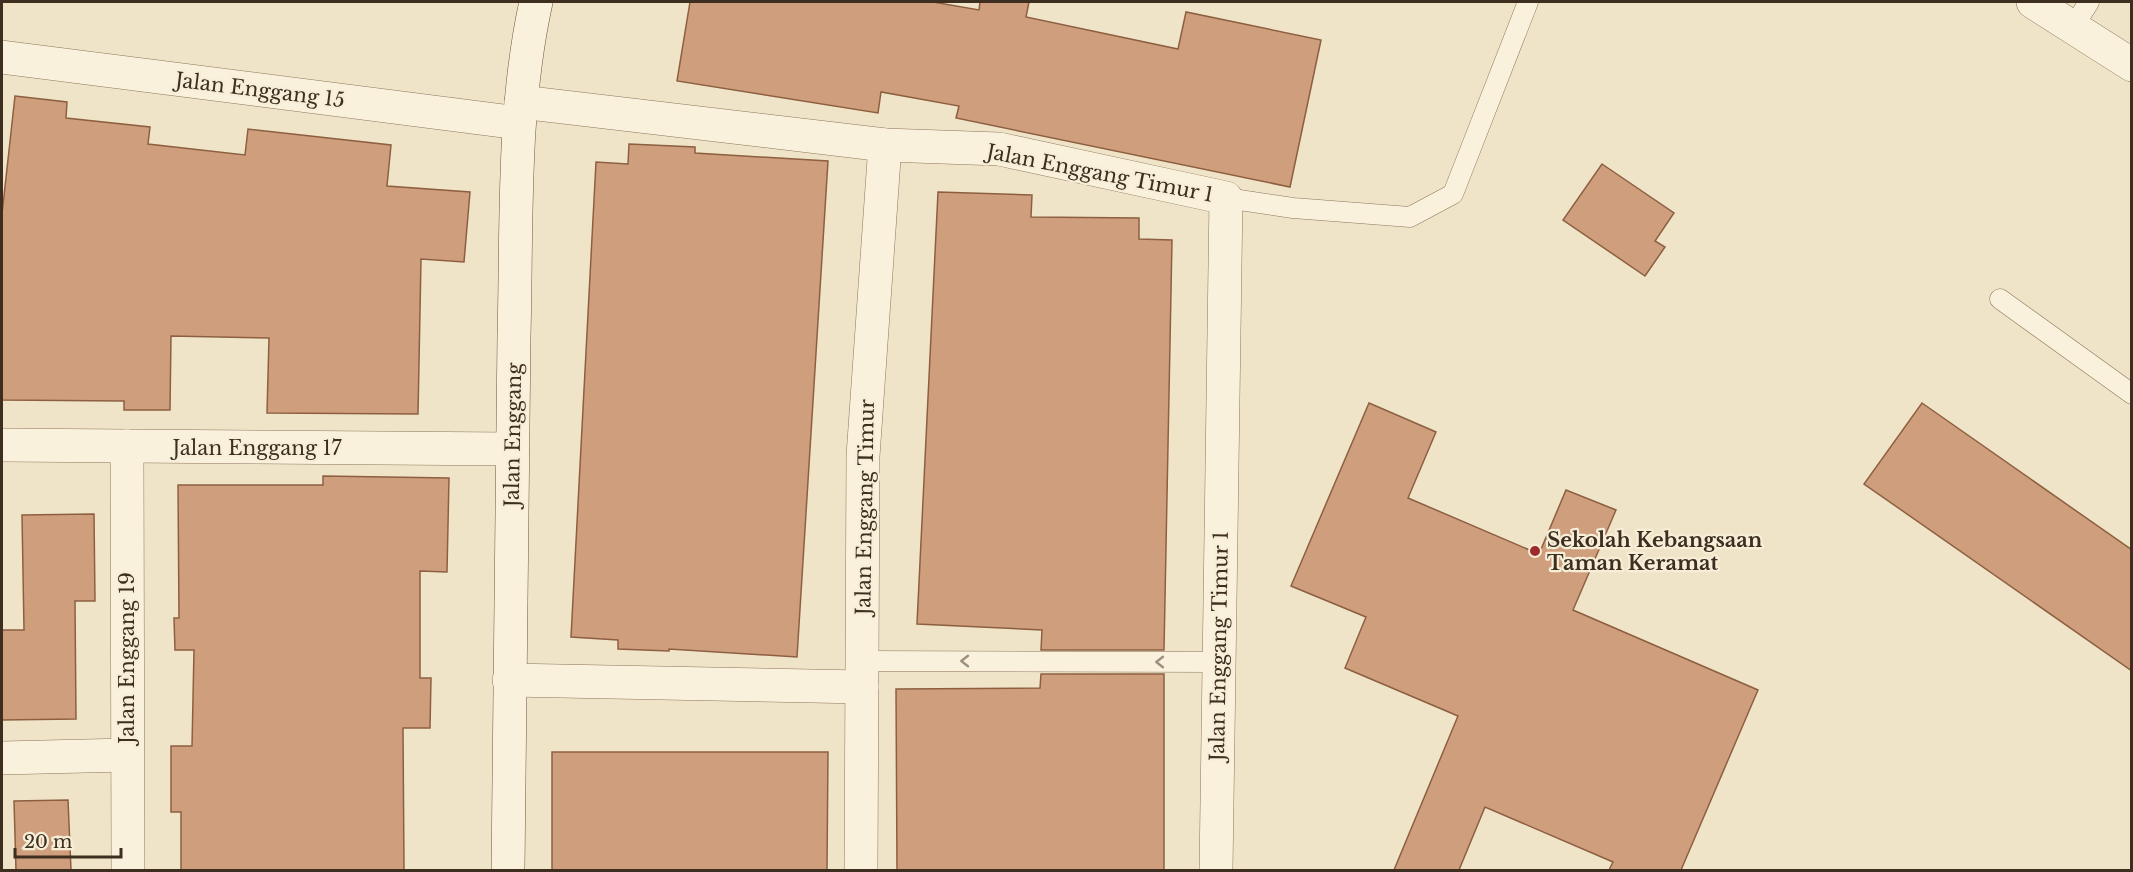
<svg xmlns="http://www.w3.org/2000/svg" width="2133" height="872" viewBox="0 0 2133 872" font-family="'Libre Baskerville',serif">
<rect width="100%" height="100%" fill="#f0e4c8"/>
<!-- building -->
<g fill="#cf9f7d" stroke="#8d5f41" stroke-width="1.5">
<path d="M 690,2 L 933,2 L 979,10 L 980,2 L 1029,2 L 1026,17 L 1178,49 L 1186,12 L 1321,40 L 1290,187 L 956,118 L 959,106 L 881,92 L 878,113 L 677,81 Z"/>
<path d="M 15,96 L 67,102 L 66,118 L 150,127 L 148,144 L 245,155 L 248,129 L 391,145 L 387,186 L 470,192 L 464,262 L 421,259 L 418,414 L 267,413 L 269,338 L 171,336 L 170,410 L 124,410 L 124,401 L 2,400 L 2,214 Z"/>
<path d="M 629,144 L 695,147 L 695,153 L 828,161 L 797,657 L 669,649 L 669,651 L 618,649 L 618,640 L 571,637 L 596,162 L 628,164 Z"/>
<path d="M 1602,164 L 1674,213 L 1655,241 L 1665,247 L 1645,276 L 1563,220 Z"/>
<path d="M 938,192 L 1032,195 L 1031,217 L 1139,218 L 1139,239 L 1172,240 L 1164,650 L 1041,650 L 1042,630 L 917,624 Z"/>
<path d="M 1369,403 L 1436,432 L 1408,498 L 1539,554 L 1566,490 L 1616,510 L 1573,610 L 1758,690 L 1681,870 L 1609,870 L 1613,862 L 1485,807 L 1459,870 L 1394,870 L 1458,716 L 1345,668 L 1366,617 L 1291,586 Z"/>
<path d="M 1922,403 L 2132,550 L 2132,671 L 1864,484 Z"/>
<path d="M 323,476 L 449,478 L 447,572 L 420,571 L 420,678 L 431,678 L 430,728 L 403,728 L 404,870 L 181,870 L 181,812 L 171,812 L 171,746 L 192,746 L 194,650 L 175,650 L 174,618 L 179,618 L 178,485 L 323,485 Z"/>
<path d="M 94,514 L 95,601 L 75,601 L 76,719 L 2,720 L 2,630 L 24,630 L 22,515 Z"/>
<path d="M 1041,674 L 1164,674 L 1164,870 L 897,870 L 896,689 L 1040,688 Z"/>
<path d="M 552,752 L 828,752 L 827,870 L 552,870 Z"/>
<path d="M 68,800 L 71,870 L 16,870 L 14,801 Z"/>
</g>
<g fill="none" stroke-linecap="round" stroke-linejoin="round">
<defs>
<g id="service">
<path d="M 2073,27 L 2089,2"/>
<path d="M 1226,198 L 1293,208 L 1410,217 L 1453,194 L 1528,2"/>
<path d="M 2000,299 L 2132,394"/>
<path d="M 862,661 L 1219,662"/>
</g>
<g id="minor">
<path d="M 2033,2 L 2132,65"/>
<path d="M 2,57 L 519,123"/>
<path d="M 521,102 L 885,145 L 999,149 L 1226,198 L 1216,870"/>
<path d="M 2,445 L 512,449"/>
<path d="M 127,446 L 128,870"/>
<path d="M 509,680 L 862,687"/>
<path d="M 2,758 L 127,755"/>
<path d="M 861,870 L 863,456 L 885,145"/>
</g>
<path id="secondary" d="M 508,870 C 509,692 511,514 514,336 C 517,224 512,111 536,2"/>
</defs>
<!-- service casing -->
<use href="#service" stroke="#8d765c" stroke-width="21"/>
<!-- minor casing -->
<use href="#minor" stroke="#8d765c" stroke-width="34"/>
<!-- secondary casing -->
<use href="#secondary" stroke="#6f573f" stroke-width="34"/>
<!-- service -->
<use href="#service" stroke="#faf1dc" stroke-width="20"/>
<!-- minor -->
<use href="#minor" stroke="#faf1dc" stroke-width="33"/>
<!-- secondary -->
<use href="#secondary" stroke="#faf1dc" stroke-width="33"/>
</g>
<!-- one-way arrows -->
<defs><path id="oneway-chevron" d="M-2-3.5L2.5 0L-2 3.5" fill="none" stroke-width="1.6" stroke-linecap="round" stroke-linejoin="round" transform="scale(1.5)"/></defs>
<g stroke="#9c907e">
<use href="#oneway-chevron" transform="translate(965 661) rotate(-180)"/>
<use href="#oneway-chevron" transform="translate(1160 662) rotate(-180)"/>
</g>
<!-- markers -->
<circle fill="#9e2a2b" stroke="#f7eed8" stroke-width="2" cx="1535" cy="551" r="6"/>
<g text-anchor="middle" stroke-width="4.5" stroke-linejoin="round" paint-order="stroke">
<!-- street labels -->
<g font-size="20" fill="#3d2e20" stroke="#f7eed8">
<text transform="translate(260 90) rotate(7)" y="7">Jalan Enggang 15</text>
<text transform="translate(1100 173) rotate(11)" y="7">Jalan Enggang Timur 1</text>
<text transform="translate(513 435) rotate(-89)" y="7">Jalan Enggang</text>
<text x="257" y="455">Jalan Enggang 17</text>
<text transform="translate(865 507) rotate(-89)" y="7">Jalan Enggang Timur</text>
<text transform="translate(1219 646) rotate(-89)" y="7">Jalan Enggang Timur 1</text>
<text transform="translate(127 658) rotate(-90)" y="7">Jalan Enggang 19</text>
</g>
<!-- poi labels -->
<g font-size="20" font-weight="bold" fill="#3d2e20" stroke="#f7eed8" text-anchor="start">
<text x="1547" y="547">Sekolah Kebangsaan<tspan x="1547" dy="23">Taman Keramat</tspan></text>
</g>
</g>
<!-- border -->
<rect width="2133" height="872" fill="none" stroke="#3d2e20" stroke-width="6"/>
<!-- scale -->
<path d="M15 848v9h106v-9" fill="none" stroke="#3d2e20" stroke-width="3"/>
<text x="24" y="848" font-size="18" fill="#3d2e20" stroke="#f7eed8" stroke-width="4.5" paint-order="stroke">20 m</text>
</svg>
